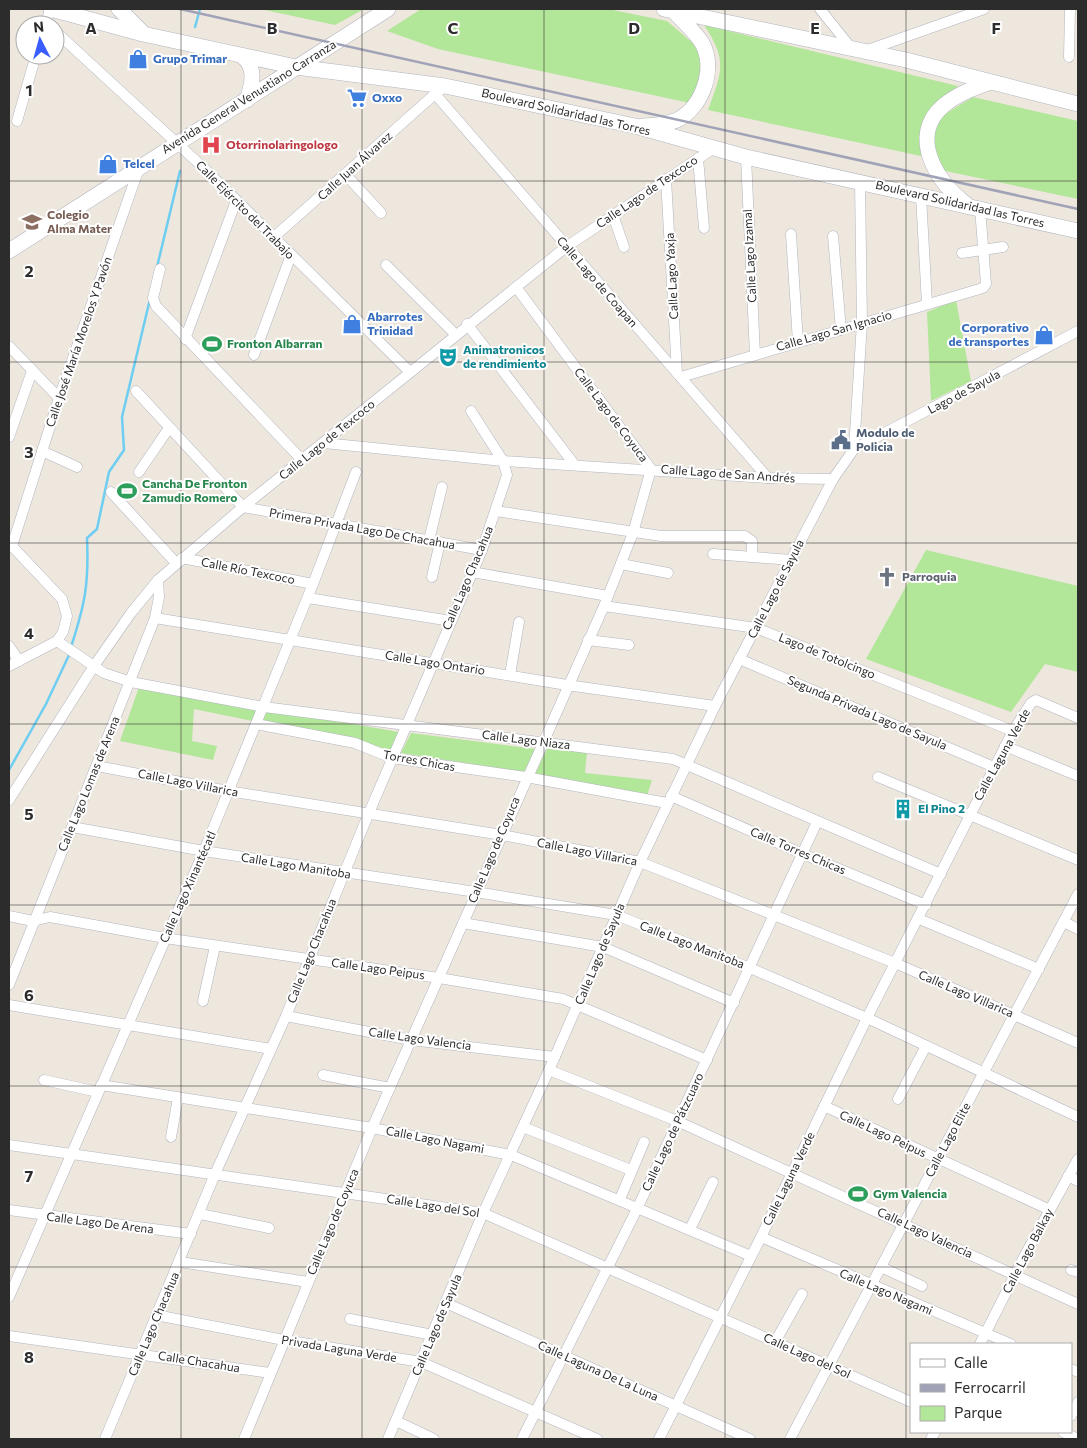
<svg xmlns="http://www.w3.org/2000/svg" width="1087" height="1448" viewBox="0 0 1087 1448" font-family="Commissioner,sans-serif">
<rect width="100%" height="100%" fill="#eee7de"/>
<!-- green -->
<g fill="#b2e699">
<path d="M 260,9 L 364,9 L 335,25 Z"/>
<path d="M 421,9 L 608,9 L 667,21 L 701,50 L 704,77 L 690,103 L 438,49 L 387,31 Z"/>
<path d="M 704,25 L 958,86 L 932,107 L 921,156 L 708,110 C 722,71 728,61 704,25 Z"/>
<path d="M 973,97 L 1078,121 L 1078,199 L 936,169 L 933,161 L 935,120 Z"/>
<path d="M 956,300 L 971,381 L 931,401 L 927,312 Z"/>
<path d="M 926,550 L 1078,586 L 1078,672 L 1045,664 L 1011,712 L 866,659 Z"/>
<path d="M 139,687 L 399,732 L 392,750 L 194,709 L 192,741 L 217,746 L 213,760 L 120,741 Z"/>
<path d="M 411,733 L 535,749 L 524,772 L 401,753 Z"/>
<path d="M 548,747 L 587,752 L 585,773 L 652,780 L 647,796 L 533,778 Z"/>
</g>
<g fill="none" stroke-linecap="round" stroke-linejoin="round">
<!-- stream -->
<g stroke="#6ecef2" stroke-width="2.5">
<path d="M 195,27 L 200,9"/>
<path d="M 157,267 L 180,171"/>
<path d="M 71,647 C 85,604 89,584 87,538 L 97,529 L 109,472 L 124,450 L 122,417 L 150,299"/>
<path d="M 9,770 L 46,704 L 70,653"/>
</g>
<defs>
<g id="minor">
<path d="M 820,9 L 852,49"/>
<path d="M 48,25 L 46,23 L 50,9"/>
<path d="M 55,31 L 206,170 L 410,372"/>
<path d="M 865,51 L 984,9"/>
<path d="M 1069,57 L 1070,9"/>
<path d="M 445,86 L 435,94 L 768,478"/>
<path d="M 17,121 L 36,55"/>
<path d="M 746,157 L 755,355"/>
<path d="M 698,158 L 704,228"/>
<path d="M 346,175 L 381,213"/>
<path d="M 666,179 L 677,373"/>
<path d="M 921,196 L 927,304"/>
<path d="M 613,215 L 624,247"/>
<path d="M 791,234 L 798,342"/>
<path d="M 833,236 L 841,330"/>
<path d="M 274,237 L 435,94"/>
<path d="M 962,253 L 1003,247"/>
<path d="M 386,265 L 455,334"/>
<path d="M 160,269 L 153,298 L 156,306 L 302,460"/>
<path d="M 467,324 L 574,464"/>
<path d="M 185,339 L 236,201"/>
<path d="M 9,346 L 59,398"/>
<path d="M 254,355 L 291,255"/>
<path d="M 681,377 L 983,288 L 986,284 L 980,208"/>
<path d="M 136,391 L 243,507 L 482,550"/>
<path d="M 9,437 L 32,371"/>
<path d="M 324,443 L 503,461 L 768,478 L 833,479"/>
<path d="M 854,449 L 862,323 L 860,182"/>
<path d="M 42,451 L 77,467"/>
<path d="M 139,472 L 169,428"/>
<path d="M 111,492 L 176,563"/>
<path d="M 496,511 L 661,536 L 745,536 L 752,541 L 752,557"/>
<path d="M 429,540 L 442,487"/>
<path d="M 9,543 L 62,599 L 67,616 L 63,632 L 57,641 L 9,666"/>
<path d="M 12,546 L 59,398 L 139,168"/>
<path d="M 713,554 L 792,560"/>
<path d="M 182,558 L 313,584"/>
<path d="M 621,564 L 668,573"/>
<path d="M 472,572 L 608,596"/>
<path d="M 432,577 L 440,542"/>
<path d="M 308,598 L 451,621"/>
<path d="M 604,606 L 756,628 L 1013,731"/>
<path d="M 155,618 L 567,685 L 715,706"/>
<path d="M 588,640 L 629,645"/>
<path d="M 57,641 L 104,673 L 131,682 L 264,707 L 673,759 L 941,874"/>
<path d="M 9,646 L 19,661"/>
<path d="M 739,659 L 994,767"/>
<path d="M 510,675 L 519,622"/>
<path d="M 256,724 L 355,743 L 392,758 L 526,777 L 667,803"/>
<path d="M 1005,746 L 1078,776"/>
<path d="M 97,766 L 228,791 L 502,835 L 640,862 L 895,963 L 1078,1043"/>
<path d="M 878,777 L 1078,860"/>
<path d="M 671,796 L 803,854 L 926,905"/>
<path d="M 9,800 L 94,666 L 131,613 L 158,580 L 243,507 L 566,247 L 714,148"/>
<path d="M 72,827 L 204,851 L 476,892 L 616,915 L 750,968 L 867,1018 L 1078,1117"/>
<path d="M 9,916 L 33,921 L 50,917 L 165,938 L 439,978 L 563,999 L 707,1060"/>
<path d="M 919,919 L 1039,969"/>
<path d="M 1064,922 L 1078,929"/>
<path d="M 463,923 L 603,947 L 734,1003"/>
<path d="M 9,985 L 155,618 L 159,597 L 158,580"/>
<path d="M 203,1001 L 215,946"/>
<path d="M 9,1005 L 271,1049"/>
<path d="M 286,1016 L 411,1040 L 555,1057"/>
<path d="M 549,1070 L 677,1121 L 1078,1304"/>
<path d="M 323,1075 L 390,1088"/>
<path d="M 44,1080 L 98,1092"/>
<path d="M 101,1085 L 372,1128 L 511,1155 L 751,1256"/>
<path d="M 898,1099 L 926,1046"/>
<path d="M 824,1106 L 1050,1210"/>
<path d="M 523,1127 L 631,1170"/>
<path d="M 171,1137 L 178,1098"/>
<path d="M 9,1145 L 483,1213 L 911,1402"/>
<path d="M 1068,1176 L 1078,1181"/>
<path d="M 620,1199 L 644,1142"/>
<path d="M 9,1210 L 191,1234"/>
<path d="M 200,1214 L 269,1228"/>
<path d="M 690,1229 L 713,1182"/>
<path d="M 761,1237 L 1011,1344"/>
<path d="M 180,1262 L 308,1282"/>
<path d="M 881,1267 L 922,1286"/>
<path d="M 1071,1270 L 1078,1272"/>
<path d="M 9,1297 L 204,851 L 313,584 L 356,472"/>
<path d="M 446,1303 L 750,1439"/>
<path d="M 156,1315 L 284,1340 L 421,1362 L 597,1439"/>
<path d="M 350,1319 L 433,1335"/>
<path d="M 9,1336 L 270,1373"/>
<path d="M 775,1342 L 802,1294"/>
<path d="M 980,1344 L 1025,1255 L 1078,1159"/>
<path d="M 1071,1369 L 1078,1372"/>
<path d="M 1071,1416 L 1078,1402"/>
<path d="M 396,1421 L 434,1439"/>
<path d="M 1063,1432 L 1078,1439"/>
<path d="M 105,1439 L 215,1174 L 286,1016 L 368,815 L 482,550 L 507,475 L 503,461 L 471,411"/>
<path d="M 244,1439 L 372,1128 L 604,606 L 633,533 L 651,469 L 516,287"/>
<path d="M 388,1439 L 483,1213 L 549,1070 L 640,862 L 715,706 L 833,479 L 854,449 L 1078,331"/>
<path d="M 522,1439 L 638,1207 L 817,822"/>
<path d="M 659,1439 L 761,1237 L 867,1018 L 1013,731 L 1031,703 L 1036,700 L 1078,718"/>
<path d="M 790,1439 L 1078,894"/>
<path d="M 931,1439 L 935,1432"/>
</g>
<g id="secondary">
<path d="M 51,9 L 143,34 L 296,67 L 445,86 L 531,104 L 635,126 L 746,157 L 1078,231"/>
<path d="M 119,9 L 143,33"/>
<path d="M 664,9 L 906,60 L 1078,104"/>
<path d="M 242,56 C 257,67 252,85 247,100"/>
<path d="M 643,126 C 654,126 667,124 677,120 C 703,107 716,68 702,43 C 695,31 682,21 674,11"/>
<path d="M 966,204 C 937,183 908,136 943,106 C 957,94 974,88 991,82"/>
<path d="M 9,251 L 388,9"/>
</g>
</defs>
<!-- minor casing -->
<use href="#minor" stroke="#b2b4c0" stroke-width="11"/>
<!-- secondary casing -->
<use href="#secondary" stroke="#b2b4c0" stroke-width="16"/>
<!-- minor -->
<use href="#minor" stroke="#fff" stroke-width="10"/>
<!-- secondary -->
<use href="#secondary" stroke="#fff" stroke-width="15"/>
<!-- rail -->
<path stroke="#a0a3b7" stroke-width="2.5" d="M 180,9 L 1078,209"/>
</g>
<!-- grid -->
<path fill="none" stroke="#2c2c2c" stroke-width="1" stroke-opacity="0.55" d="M 181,9 L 181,1439M 362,9 L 362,1439M 544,9 L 544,1439M 725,9 L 725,1439M 906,9 L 906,1439M 9,181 L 1078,181M 9,362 L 1078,362M 9,543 L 1078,543M 9,724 L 1078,724M 9,905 L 1078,905M 9,1086 L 1078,1086M 9,1267 L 1078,1267"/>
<!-- icons -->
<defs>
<symbol id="shop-bare" viewBox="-9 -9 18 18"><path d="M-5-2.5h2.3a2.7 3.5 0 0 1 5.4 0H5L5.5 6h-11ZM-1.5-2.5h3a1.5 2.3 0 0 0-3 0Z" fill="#3f7fe0" stroke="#fff" stroke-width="2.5" paint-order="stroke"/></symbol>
<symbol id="supermarket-bare" viewBox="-9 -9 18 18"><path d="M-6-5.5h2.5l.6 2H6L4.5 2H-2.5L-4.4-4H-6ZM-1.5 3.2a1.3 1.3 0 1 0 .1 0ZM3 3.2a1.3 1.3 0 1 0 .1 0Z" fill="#3f7fe0" stroke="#fff" stroke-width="2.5" paint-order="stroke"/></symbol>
<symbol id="hospital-bare" viewBox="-9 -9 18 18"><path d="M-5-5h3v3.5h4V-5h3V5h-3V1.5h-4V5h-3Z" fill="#e0444e" stroke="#fff" stroke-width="2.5" paint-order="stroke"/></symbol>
<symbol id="school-bare" viewBox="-9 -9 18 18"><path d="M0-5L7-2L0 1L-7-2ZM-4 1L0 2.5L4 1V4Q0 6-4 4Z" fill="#8d6e63" stroke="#fff" stroke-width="2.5" paint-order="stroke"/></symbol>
<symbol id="stadium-bare" viewBox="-9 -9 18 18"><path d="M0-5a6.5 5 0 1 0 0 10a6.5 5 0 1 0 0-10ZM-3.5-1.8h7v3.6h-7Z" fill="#2e9e5b" stroke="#fff" stroke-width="2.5" paint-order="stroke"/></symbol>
<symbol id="theatre-bare" viewBox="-9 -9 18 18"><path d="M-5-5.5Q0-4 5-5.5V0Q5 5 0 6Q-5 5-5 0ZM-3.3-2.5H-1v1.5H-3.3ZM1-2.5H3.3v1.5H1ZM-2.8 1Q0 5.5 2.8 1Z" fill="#0f9aa8" stroke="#fff" stroke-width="2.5" paint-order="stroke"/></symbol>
<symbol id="civic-bare" viewBox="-9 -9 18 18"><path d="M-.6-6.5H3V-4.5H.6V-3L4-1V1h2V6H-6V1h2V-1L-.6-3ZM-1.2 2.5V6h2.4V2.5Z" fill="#5c6f8a" stroke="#fff" stroke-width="2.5" paint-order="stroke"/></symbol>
<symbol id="church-bare" viewBox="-9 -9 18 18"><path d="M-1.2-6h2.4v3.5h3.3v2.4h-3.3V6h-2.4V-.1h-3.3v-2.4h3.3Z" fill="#6b7280" stroke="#fff" stroke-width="2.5" paint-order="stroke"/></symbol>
<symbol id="building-bare" viewBox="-9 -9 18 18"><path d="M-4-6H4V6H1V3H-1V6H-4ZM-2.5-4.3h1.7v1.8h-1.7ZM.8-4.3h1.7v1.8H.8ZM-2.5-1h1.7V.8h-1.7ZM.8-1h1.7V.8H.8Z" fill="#0f9aa8" stroke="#fff" stroke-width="2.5" paint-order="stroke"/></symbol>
</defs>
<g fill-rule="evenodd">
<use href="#shop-bare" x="124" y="45" width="28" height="28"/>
<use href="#supermarket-bare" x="343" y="84" width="28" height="28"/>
<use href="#hospital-bare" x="197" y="131" width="28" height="28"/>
<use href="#shop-bare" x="94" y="150" width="28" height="28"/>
<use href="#school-bare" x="18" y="208" width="28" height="28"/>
<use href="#shop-bare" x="338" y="310" width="28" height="28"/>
<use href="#shop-bare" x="1030" y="321" width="28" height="28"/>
<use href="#stadium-bare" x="198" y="330" width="28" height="28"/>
<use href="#theatre-bare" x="434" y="343" width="28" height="28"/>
<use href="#civic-bare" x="827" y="426" width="28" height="28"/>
<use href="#stadium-bare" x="113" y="477" width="28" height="28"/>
<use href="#church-bare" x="873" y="563" width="28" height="28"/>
<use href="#building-bare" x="889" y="795" width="28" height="28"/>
<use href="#stadium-bare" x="844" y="1180" width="28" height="28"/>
</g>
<g text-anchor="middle" stroke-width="4" stroke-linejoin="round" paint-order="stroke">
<!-- shop labels -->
<g font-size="12" font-weight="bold" fill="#366cbe" stroke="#fff" text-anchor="start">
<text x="153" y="63">Grupo Trimar</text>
<text x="372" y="102">Oxxo</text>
<text x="123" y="168">Telcel</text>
<text x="367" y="321">Abarrotes<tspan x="367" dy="14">Trinidad</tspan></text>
<text x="1029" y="332" text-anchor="end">Corporativo<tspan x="1029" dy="14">de transportes</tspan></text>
</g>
<!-- street labels -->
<g font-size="12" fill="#2c2c2c" stroke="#fff">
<text transform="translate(249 97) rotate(-32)" y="4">Avenida General Venustiano Carranza</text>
<text transform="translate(566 112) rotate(13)" y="4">Boulevard Solidaridad las Torres</text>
<text transform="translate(355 166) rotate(-42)" y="4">Calle Juan Álvarez</text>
<text transform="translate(647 192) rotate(-34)" y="4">Calle Lago de Texcoco</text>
<text transform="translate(960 204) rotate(13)" y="4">Boulevard Solidaridad las Torres</text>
<text transform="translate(245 210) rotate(45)" y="4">Calle Ejército del Trabajo</text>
<text transform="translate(750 256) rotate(-93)" y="4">Calle Lago Izamal</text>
<text transform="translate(672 276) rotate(-93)" y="4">Calle Lago Yaxja</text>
<text transform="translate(597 282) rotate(49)" y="4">Calle Lago de Coapan</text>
<text transform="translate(834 331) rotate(-16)" y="4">Calle Lago San Ignacio</text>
<text transform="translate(79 342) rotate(-71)" y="4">Calle José María Morelos Y Pavón</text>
<text transform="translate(964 392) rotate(-28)" y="4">Lago de Sayula</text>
<text transform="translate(611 415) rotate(53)" y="4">Calle Lago de Coyuca</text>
<text transform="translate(327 440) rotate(-39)" y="4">Calle Lago de Texcoco</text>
<text transform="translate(728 474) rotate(4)" y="4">Calle Lago de San Andrés</text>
<text transform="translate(362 529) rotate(10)" y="4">Primera Privada Lago De Chacahua</text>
<text transform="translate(248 571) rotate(11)" y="4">Calle Río Texcoco</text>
<text transform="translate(468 578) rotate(-67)" y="4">Calle Lago Chacahua</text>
<text transform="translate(776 589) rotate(-63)" y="4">Calle Lago de Sayula</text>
<text transform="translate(827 656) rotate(22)" y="4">Lago de Totolcingo</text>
<text transform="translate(435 663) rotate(9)" y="4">Calle Lago Ontario</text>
<text transform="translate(867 713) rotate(23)" y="4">Segunda Privada Lago de Sayula</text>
<text transform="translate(526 740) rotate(7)" y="4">Calle Lago Niaza</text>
<text transform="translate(1002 755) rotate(-61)" y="4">Calle Laguna Verde</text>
<text transform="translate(419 761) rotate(10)" y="4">Torres Chicas</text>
<text transform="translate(188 783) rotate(11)" y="4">Calle Lago Villarica</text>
<text transform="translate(89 784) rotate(-68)" y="4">Calle Lago Lomas de Arena</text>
<text transform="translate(494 850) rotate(-67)" y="4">Calle Lago de Coyuca</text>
<text transform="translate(798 851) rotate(23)" y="4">Calle Torres Chicas</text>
<text transform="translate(587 852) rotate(11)" y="4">Calle Lago Villarica</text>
<text transform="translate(296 866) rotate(9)" y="4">Calle Lago Manitoba</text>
<text transform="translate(188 887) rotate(-66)" y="4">Calle Lago Xinantécatl</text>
<text transform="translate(692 945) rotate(21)" y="4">Calle Lago Manitoba</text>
<text transform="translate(312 951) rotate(-68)" y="4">Calle Lago Chacahua</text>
<text transform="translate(600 954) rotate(-67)" y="4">Calle Lago de Sayula</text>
<text transform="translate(378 969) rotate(8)" y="4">Calle Lago Peipus</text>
<text transform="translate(966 994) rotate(23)" y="4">Calle Lago Villarica</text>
<text transform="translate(420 1039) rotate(8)" y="4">Calle Lago Valencia</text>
<text transform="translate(673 1132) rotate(-65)" y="4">Calle Lago de Pátzcuaro</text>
<text transform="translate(883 1134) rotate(25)" y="4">Calle Lago Peipus</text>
<text transform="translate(435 1140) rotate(11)" y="4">Calle Lago Nagami</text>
<text transform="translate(948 1140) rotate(-62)" y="4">Calle Lago Elite</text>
<text transform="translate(789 1179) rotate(-64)" y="4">Calle Laguna Verde</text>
<text transform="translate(433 1206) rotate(9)" y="4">Calle Lago del Sol</text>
<text transform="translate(333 1222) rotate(-67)" y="4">Calle Lago de Coyuca</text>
<text transform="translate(100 1223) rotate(7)" y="4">Calle Lago De Arena</text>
<text transform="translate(925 1233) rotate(25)" y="4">Calle Lago Valencia</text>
<text transform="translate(1028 1251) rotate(-62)" y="4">Calle Lago Balkay</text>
<text transform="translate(886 1292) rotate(23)" y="4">Calle Lago Nagami</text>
<text transform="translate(154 1324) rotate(-67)" y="4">Calle Lago Chacahua</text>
<text transform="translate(437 1325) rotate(-67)" y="4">Calle Lago de Sayula</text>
<text transform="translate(339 1349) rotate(9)" y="4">Privada Laguna Verde</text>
<text transform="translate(807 1356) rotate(24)" y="4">Calle Lago del Sol</text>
<text transform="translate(199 1362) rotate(9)" y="4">Calle Chacahua</text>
<text transform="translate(598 1371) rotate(24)" y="4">Calle Laguna De La Luna</text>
</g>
<!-- health labels -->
<g font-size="12" font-weight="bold" fill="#be3a42" stroke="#fff" text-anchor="start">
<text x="226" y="149">Otorrinolaringologo</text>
</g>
<!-- education labels -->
<g font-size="12" font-weight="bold" fill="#785e54" stroke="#fff" text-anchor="start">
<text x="47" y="219">Colegio<tspan x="47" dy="14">Alma Mater</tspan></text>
</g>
<!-- leisure labels -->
<g font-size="12" font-weight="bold" fill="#27864d" stroke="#fff" text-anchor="start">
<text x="227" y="348">Fronton Albarran</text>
<text x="142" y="488">Cancha De Fronton<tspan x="142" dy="14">Zamudio Romero</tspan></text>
<text x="873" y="1198">Gym Valencia</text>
</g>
<!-- culture labels -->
<g font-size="12" font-weight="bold" fill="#0d838f" stroke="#fff" text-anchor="start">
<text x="463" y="354">Animatronicos<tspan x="463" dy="14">de rendimiento</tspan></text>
<text x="918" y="813">El Pino 2</text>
</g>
<!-- service labels -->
<g font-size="12" font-weight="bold" fill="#4e5e75" stroke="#fff" text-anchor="start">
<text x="856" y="437">Modulo de<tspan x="856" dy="14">Policia</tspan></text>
</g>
<!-- worship labels -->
<g font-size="12" font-weight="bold" fill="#5b616d" stroke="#fff" text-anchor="start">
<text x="902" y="581">Parroquia</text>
</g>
</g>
<g font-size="16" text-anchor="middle" font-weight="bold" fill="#2c2c2c" stroke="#fff" stroke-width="4" stroke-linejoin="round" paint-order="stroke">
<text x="91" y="34">A</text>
<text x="272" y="34">B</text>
<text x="453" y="34">C</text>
<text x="634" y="34">D</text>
<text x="815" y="34">E</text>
<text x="996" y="34">F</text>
<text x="29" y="96">1</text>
<text x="29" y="277">2</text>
<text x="29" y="458">3</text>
<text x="29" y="639">4</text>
<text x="29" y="820">5</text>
<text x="29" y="1001">6</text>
<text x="29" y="1182">7</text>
<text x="29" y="1363">8</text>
</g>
<!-- border -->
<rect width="1087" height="1448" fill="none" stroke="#2c2c2c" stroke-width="20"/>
<!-- legend -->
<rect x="910" y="1343" width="162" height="90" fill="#ffffff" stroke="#ababab"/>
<rect x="920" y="1359" width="25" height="8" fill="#ffffff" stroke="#ababab"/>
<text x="954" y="1368" font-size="15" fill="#2c2c2c">Calle</text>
<rect x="920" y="1384" width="25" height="8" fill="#a0a3b7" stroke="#ababab"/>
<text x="954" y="1393" font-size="15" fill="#2c2c2c">Ferrocarril</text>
<rect x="920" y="1406" width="25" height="15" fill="#b2e699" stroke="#ababab"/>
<text x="954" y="1418" font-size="15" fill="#2c2c2c">Parque</text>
<!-- north arrow -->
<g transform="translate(40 40) rotate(354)"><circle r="24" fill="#ffffff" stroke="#ababab"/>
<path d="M0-4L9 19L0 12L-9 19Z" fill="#3a5dff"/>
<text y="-8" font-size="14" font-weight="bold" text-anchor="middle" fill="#2c2c2c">N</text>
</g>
</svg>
